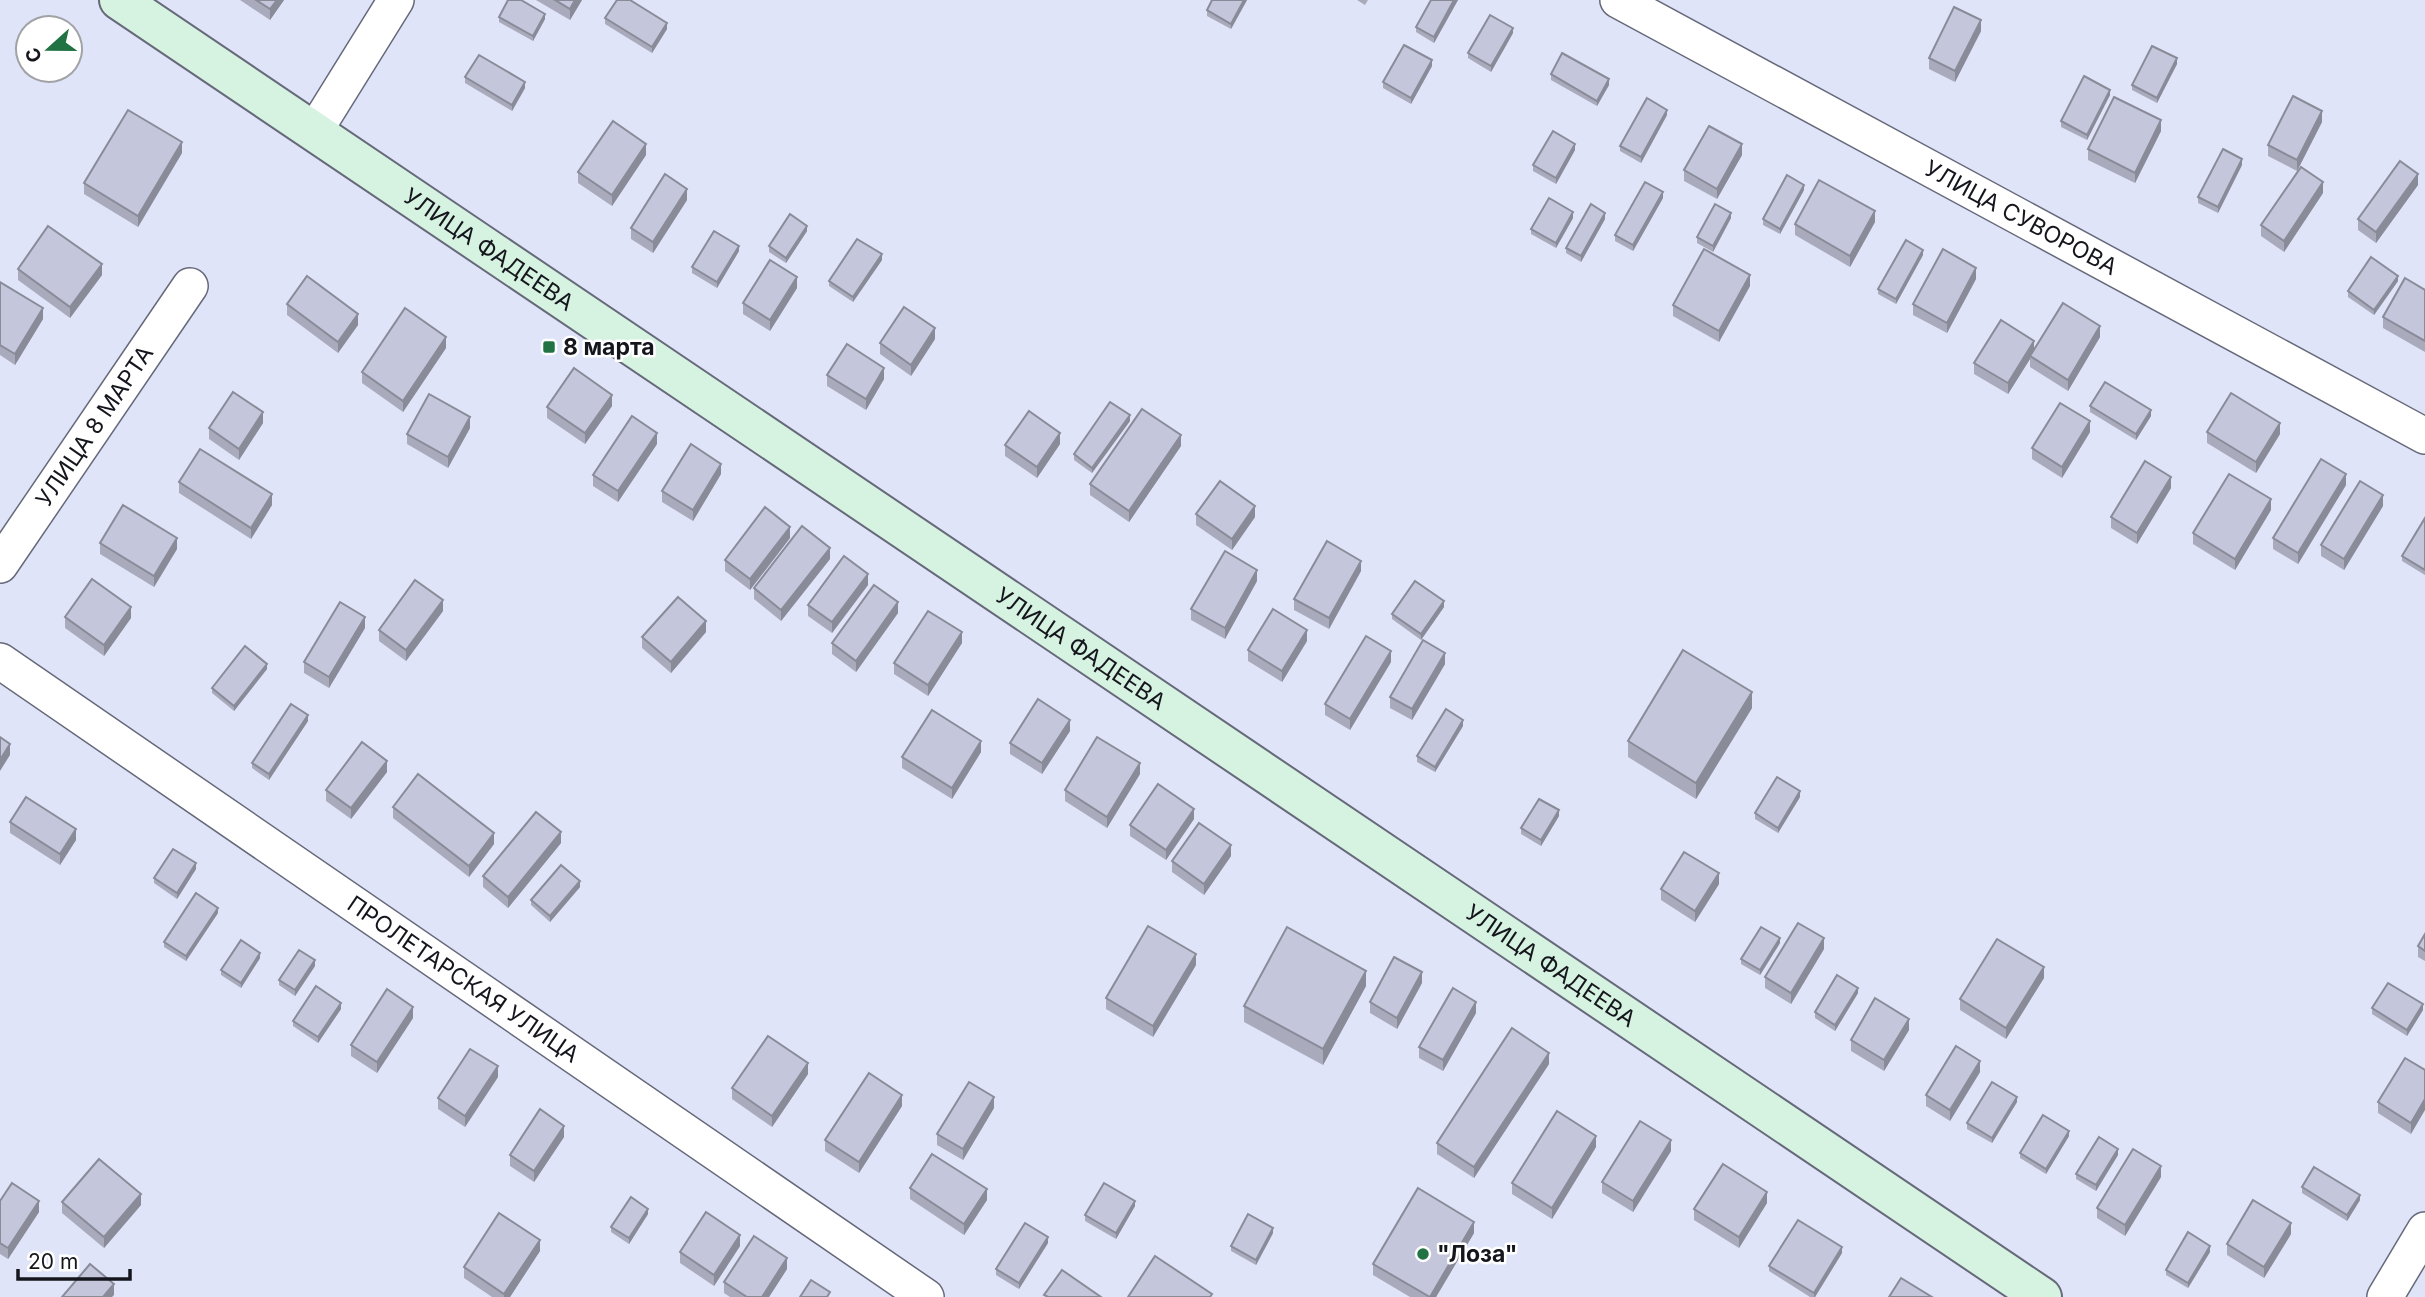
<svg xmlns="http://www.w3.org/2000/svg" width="2425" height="1297" viewBox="0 0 2425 1297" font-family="Inter,sans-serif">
<rect width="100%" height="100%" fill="#e0e4f8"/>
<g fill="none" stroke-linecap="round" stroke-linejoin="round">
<defs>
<g id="minor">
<path id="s1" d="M 1618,0 L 2425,436"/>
<path d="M 314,132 L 396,0"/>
<path id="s2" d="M 0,565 L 190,286"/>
<path id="s3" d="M 0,661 L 926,1297"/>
<path d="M 2385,1297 L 2425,1230"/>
</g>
<g id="secondary">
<path id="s4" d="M 119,0 L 2042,1297"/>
</g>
</defs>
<!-- minor casing -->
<use href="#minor" stroke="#66697a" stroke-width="38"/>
<!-- secondary casing -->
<use href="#secondary" stroke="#66697a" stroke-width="42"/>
<!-- minor -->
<use href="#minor" stroke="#fff" stroke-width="35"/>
<!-- secondary -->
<use href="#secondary" stroke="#d6f2e0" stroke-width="38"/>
</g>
<!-- wall -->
<g fill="#a9abbc">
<path d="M 240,0 L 284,0 L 270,20 Z"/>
<path d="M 536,0 L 582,0 L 570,20 Z"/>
<path d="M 1247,0 L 1231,29 L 1207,16 L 1207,10 Z"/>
<path d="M 1357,0 L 1368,0 L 1365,5 Z"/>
<path d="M 1431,0 L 1458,0 L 1434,43 L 1416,32 L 1416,27 Z"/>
<path d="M 499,17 L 545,19 L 533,41 L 499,22 Z"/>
<path d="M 605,18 L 667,29 L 652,53 L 605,24 Z"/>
<path d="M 1981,31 L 1955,82 L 1929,69 L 1929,58 Z"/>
<path d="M 1513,33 L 1491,72 L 1468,58 L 1468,53 Z"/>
<path d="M 2177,64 L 2157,103 L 2132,90 L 2132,85 Z"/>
<path d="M 1432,66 L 1411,104 L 1383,88 L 1383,82 Z"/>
<path d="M 1551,74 L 1609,85 L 1597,106 L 1551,80 Z"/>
<path d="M 465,77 L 525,88 L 512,111 L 465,83 Z"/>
<path d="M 2110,95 L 2087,140 L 2061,127 L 2061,121 Z"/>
<path d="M 1667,115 L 1641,163 L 1620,151 L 1620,146 Z"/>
<path d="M 2322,122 L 2297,171 L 2268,156 L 2268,145 Z"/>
<path d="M 2161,131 L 2135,183 L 2088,160 L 2088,149 Z"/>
<path d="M 1575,150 L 1556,184 L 1533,171 L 1533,165 Z"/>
<path d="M 182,153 L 138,227 L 84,194 L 84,183 Z"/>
<path d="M 646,155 L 612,206 L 578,183 L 578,172 Z"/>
<path d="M 1742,155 L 1717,199 L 1684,181 L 1684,170 Z"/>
<path d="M 2242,165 L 2218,213 L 2198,203 L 2198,197 Z"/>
<path d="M 2418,185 L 2376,243 L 2358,230 L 2358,219 Z"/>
<path d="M 1804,190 L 1780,234 L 1763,225 L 1763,219 Z"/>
<path d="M 2323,193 L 2284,252 L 2261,236 L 2261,225 Z"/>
<path d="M 1663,198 L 1633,251 L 1615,241 L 1615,235 Z"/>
<path d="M 687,200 L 653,253 L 631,239 L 631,228 Z"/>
<path d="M 1573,218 L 1556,248 L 1531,234 L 1531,229 Z"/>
<path d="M 1731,218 L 1713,252 L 1697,243 L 1697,237 Z"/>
<path d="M 1605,219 L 1581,262 L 1566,253 L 1566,248 Z"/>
<path d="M 1875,222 L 1850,267 L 1795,235 L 1795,224 Z"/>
<path d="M 807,231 L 786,263 L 769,252 L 769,246 Z"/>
<path d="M 739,251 L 717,288 L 692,273 L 692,267 Z"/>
<path d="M 1923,255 L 1896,304 L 1878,294 L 1878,289 Z"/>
<path d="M 882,260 L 853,302 L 829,286 L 829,281 Z"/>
<path d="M 18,269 L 102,275 L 70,318 L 18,280 Z"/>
<path d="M 1976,279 L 1947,333 L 1913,315 L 1913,304 Z"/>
<path d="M 2398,281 L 2374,315 L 2348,297 L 2348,291 Z"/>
<path d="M 0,282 L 43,319 L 15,365 L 0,355 Z"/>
<path d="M 1750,286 L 1719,342 L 1673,316 L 1673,305 Z"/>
<path d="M 797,288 L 770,331 L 743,314 L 743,303 Z"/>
<path d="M 2425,290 L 2425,352 L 2383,328 L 2383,317 Z"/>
<path d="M 287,304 L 358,325 L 338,353 L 287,315 Z"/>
<path d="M 2100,337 L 2068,391 L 2030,367 L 2030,359 L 2008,394 L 1974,374 L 1974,363 Z"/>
<path d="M 935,339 L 911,376 L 880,354 L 880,343 Z"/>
<path d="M 446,348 L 403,412 L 362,383 L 362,372 Z"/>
<path d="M 827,375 L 884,379 L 866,410 L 827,386 Z"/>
<path d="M 612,406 L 585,444 L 547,418 L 547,407 Z"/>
<path d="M 2090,406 L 2151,416 L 2136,440 L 2090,412 Z"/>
<path d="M 1130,421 L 1092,473 L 1074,460 L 1074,454 Z"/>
<path d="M 263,423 L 239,460 L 209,439 L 209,428 Z"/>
<path d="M 470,428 L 448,468 L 407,444 L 407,434 Z"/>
<path d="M 2090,432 L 2062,478 L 2032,459 L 2032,448 Z"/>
<path d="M 2207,432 L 2280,434 L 2256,473 L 2207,443 Z"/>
<path d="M 657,444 L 618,502 L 593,486 L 593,475 Z"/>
<path d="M 1060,444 L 1037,478 L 1005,456 L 1005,445 Z"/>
<path d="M 1181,446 L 1129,522 L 1090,495 L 1090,484 Z"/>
<path d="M 721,474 L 693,521 L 662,502 L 662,491 Z"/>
<path d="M 179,482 L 272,505 L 251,539 L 179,493 Z"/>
<path d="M 2346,485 L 2298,564 L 2273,549 L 2273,538 Z"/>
<path d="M 2171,488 L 2137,544 L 2111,528 L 2111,517 Z"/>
<path d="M 2383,506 L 2344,570 L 2321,556 L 2321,545 Z"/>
<path d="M 2271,510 L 2235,570 L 2193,544 L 2193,533 Z"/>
<path d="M 1196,514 L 1255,517 L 1232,550 L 1196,525 Z"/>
<path d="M 2425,518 L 2425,575 L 2402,561 L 2402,556 Z"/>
<path d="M 790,538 L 750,590 L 725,571 L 725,560 Z"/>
<path d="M 100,543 L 177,549 L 154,587 L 100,554 Z"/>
<path d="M 830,559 L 781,621 L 754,599 L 754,588 Z"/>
<path d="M 1361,571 L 1329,629 L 1294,610 L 1294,599 Z"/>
<path d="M 1257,581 L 1225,639 L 1191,620 L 1191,609 Z"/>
<path d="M 868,585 L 832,633 L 808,616 L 808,605 Z"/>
<path d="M 1444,607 L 1421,640 L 1392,619 L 1392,614 Z"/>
<path d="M 443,611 L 406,661 L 379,641 L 379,630 Z"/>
<path d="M 898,613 L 856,672 L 832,654 L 832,643 Z"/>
<path d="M 65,617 L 131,618 L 104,656 L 65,628 Z"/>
<path d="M 365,628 L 329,688 L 304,673 L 304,662 Z"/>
<path d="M 706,632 L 671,673 L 642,648 L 642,637 Z"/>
<path d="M 1307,641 L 1282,682 L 1248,661 L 1248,650 Z"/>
<path d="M 962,643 L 928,696 L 894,674 L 894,663 Z"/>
<path d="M 1391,662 L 1350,730 L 1325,715 L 1325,704 Z"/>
<path d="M 1445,664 L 1412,720 L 1390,708 L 1390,697 Z"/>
<path d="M 267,669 L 234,711 L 212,693 L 212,688 Z"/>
<path d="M 1752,708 L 1696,799 L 1628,757 L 1628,741 Z"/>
<path d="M 308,721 L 269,780 L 252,768 L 252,763 Z"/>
<path d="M 1463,726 L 1435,772 L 1417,762 L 1417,756 Z"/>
<path d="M 1070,731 L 1042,774 L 1010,754 L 1010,743 Z"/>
<path d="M 981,752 L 952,799 L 902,768 L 902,757 Z"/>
<path d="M 387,772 L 351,819 L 326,801 L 326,790 Z"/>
<path d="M 1140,774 L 1107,828 L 1065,801 L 1065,790 Z"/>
<path d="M 1800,797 L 1778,833 L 1755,819 L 1755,813 Z"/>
<path d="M 393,807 L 494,844 L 469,877 L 393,818 Z"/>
<path d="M 1559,816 L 1541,846 L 1521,834 L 1521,828 Z"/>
<path d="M 1194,819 L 1166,860 L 1130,836 L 1130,825 Z"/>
<path d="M 10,822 L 76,840 L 60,865 L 10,833 Z"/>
<path d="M 561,843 L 508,908 L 483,887 L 483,876 Z"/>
<path d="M 1231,856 L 1204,895 L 1172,872 L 1172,861 Z"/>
<path d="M 196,869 L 177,899 L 154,883 L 154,878 Z"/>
<path d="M 1719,884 L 1695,922 L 1661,900 L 1661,889 Z"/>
<path d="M 580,887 L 550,922 L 531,905 L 531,900 Z"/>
<path d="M 218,913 L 186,961 L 164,947 L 164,942 Z"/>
<path d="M 2425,934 L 2425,961 L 2418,957 L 2418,946 Z"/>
<path d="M 1780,943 L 1760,975 L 1741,964 L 1741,959 Z"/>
<path d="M 1824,949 L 1791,1004 L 1765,988 L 1765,977 Z"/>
<path d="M 260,958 L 241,988 L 221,975 L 221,970 Z"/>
<path d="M 1196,965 L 1153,1037 L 1106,1009 L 1106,998 Z"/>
<path d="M 315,966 L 295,996 L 279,985 L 279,980 Z"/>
<path d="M 2044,978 L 2006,1039 L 1960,1010 L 1960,999 Z"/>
<path d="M 1422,983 L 1397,1029 L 1370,1013 L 1370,1002 Z"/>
<path d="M 1366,986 L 1323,1065 L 1244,1022 L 1244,1006 Z"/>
<path d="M 1858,993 L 1835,1031 L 1815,1018 L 1815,1012 Z"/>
<path d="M 2372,1008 L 2423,1010 L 2407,1036 L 2372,1014 Z"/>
<path d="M 341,1009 L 318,1043 L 293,1026 L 293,1021 Z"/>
<path d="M 1476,1013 L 1443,1071 L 1419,1058 L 1419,1047 Z"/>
<path d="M 413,1018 L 377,1073 L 351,1056 L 351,1045 Z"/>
<path d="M 1909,1030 L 1884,1071 L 1851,1051 L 1851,1040 Z"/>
<path d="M 1549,1064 L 1474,1178 L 1437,1154 L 1437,1143 Z"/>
<path d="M 2425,1070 L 2411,1134 L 2378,1113 L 2378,1102 Z"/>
<path d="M 1980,1072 L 1950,1121 L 1926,1106 L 1926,1095 Z"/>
<path d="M 808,1074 L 772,1127 L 732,1099 L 732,1088 Z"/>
<path d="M 498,1077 L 465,1127 L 438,1109 L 438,1098 Z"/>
<path d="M 2017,1102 L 1992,1143 L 1967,1129 L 1967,1123 Z"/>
<path d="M 902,1106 L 859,1173 L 825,1151 L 825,1140 Z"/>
<path d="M 994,1108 L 963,1160 L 937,1145 L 937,1134 Z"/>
<path d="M 2069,1136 L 2046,1174 L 2020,1158 L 2020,1153 Z"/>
<path d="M 564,1137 L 534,1182 L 510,1166 L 510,1155 Z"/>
<path d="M 1596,1147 L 1552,1219 L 1512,1194 L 1512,1183 Z"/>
<path d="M 1671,1151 L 1633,1212 L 1602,1193 L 1602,1182 Z"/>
<path d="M 2118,1155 L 2096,1191 L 2076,1179 L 2076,1174 Z"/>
<path d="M 2161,1177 L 2125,1236 L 2097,1218 L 2097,1208 Z"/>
<path d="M 2302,1187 L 2360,1200 L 2347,1221 L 2302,1193 Z"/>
<path d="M 910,1188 L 987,1200 L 964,1235 L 910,1199 Z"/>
<path d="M 0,1201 L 39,1212 L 8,1259 L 0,1254 Z"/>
<path d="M 62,1202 L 141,1205 L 104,1248 L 62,1213 Z"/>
<path d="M 1767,1203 L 1739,1248 L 1694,1220 L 1694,1209 Z"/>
<path d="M 1135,1206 L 1116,1239 L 1085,1221 L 1085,1215 Z"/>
<path d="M 648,1214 L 629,1244 L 611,1232 L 611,1227 Z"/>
<path d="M 1273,1233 L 1256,1265 L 1231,1251 L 1231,1246 Z"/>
<path d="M 1474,1233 L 1436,1297 L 1410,1297 L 1373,1275 L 1373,1264 Z"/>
<path d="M 2291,1234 L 2264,1278 L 2227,1255 L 2227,1244 Z"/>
<path d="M 1048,1243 L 1019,1289 L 996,1275 L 996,1269 Z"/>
<path d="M 740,1246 L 714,1286 L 680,1263 L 680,1252 Z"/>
<path d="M 540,1251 L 510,1297 L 492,1297 L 464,1278 L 464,1267 Z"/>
<path d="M 2210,1252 L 2188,1288 L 2166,1275 L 2166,1270 Z"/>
<path d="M 1842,1253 L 1815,1297 L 1810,1297 L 1769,1271 L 1769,1266 Z"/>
<path d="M 787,1269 L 769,1297 L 730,1297 L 724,1293 L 724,1282 Z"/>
</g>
<!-- shaded-wall -->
<g fill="#898b99">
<path d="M 277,0 L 284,0 L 270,20 L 270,9 Z"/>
<path d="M 575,0 L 582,0 L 570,20 L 570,9 Z"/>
<path d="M 1244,0 L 1247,0 L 1231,29 L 1231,24 Z"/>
<path d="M 1454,0 L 1458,0 L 1434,43 L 1434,37 Z"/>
<path d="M 545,14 L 545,19 L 533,41 L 533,36 Z"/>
<path d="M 1981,20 L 1981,31 L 1955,82 L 1955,71 Z"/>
<path d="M 667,23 L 667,29 L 652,53 L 652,47 Z"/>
<path d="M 1513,28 L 1513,33 L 1491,72 L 1491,66 Z"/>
<path d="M 2177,58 L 2177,64 L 2157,103 L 2157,98 Z"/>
<path d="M 1432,60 L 1432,66 L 1411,104 L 1411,98 Z"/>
<path d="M 1609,79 L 1609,85 L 1597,106 L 1597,101 Z"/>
<path d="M 525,82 L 525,88 L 512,111 L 512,105 Z"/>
<path d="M 2110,90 L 2110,95 L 2087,140 L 2087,135 Z"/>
<path d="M 1667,110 L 1667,115 L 1641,163 L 1641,157 Z"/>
<path d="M 2322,111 L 2322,122 L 2297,171 L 2297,160 Z"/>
<path d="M 2161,120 L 2161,131 L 2135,183 L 2135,173 Z"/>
<path d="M 182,142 L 182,153 L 138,227 L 138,216 Z"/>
<path d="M 646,144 L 646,155 L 612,206 L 612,195 Z"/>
<path d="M 1575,144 L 1575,150 L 1556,184 L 1556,178 Z"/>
<path d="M 1742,144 L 1742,155 L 1717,199 L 1717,189 Z"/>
<path d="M 2242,159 L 2242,165 L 2218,213 L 2218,207 Z"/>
<path d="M 2418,174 L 2418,185 L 2376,243 L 2376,232 Z"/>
<path d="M 2323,182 L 2323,193 L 2284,252 L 2284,241 Z"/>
<path d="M 1804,185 L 1804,190 L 1780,234 L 1780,229 Z"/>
<path d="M 687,189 L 687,200 L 653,253 L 653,242 Z"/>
<path d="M 1663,192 L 1663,198 L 1633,251 L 1633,245 Z"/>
<path d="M 1875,211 L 1875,222 L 1850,267 L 1850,256 Z"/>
<path d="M 1573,212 L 1573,218 L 1556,248 L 1556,243 Z"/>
<path d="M 1605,213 L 1605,219 L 1581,262 L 1581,256 Z"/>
<path d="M 1731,213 L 1731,218 L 1713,252 L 1713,246 Z"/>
<path d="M 807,226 L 807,231 L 786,263 L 786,258 Z"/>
<path d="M 739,246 L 739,251 L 717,288 L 717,282 Z"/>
<path d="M 1923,250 L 1923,255 L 1896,304 L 1896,299 Z"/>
<path d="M 882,254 L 882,260 L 853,302 L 853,297 Z"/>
<path d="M 102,264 L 102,275 L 70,318 L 70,307 Z"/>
<path d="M 1976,268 L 1976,279 L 1947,333 L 1947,323 Z"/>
<path d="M 1750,275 L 1750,286 L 1719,342 L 1719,331 Z"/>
<path d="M 2398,276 L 2398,281 L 2374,315 L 2374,310 Z"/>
<path d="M 797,277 L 797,288 L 770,331 L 770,320 Z"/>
<path d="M 43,308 L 43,319 L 15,365 L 15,354 Z"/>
<path d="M 358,314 L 358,325 L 338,353 L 338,342 Z"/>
<path d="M 2100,326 L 2100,337 L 2068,391 L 2068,380 Z"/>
<path d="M 935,328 L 935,339 L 911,376 L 911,365 Z"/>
<path d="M 446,337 L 446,348 L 403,412 L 403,401 Z"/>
<path d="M 2034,341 L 2034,352 L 2030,356 L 2030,359 L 2008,394 L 2008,383 Z"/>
<path d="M 884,368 L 884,379 L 866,410 L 866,399 Z"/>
<path d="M 612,395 L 612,406 L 585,444 L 585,433 Z"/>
<path d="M 2151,410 L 2151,416 L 2136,440 L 2136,434 Z"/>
<path d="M 263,412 L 263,423 L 239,460 L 239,449 Z"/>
<path d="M 1130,415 L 1130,421 L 1092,473 L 1092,468 Z"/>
<path d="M 470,417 L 470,428 L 448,468 L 448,457 Z"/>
<path d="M 2090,421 L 2090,432 L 2062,478 L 2062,467 Z"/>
<path d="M 2280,423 L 2280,434 L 2256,473 L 2256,462 Z"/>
<path d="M 657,433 L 657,444 L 618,502 L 618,491 Z"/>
<path d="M 1060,433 L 1060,444 L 1037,478 L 1037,467 Z"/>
<path d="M 1181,435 L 1181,446 L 1129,522 L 1129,511 Z"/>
<path d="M 721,464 L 721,474 L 693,521 L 693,510 Z"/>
<path d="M 2346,474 L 2346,485 L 2298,564 L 2298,553 Z"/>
<path d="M 2171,477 L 2171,488 L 2137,544 L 2137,533 Z"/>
<path d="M 272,494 L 272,505 L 251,539 L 251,528 Z"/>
<path d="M 2383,495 L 2383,506 L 2344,570 L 2344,559 Z"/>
<path d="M 2271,499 L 2271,510 L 2235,570 L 2235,559 Z"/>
<path d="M 1255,506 L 1255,517 L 1232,550 L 1232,539 Z"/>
<path d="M 790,527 L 790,538 L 750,590 L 750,579 Z"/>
<path d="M 177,538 L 177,549 L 154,587 L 154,576 Z"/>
<path d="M 830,548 L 830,559 L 781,621 L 781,610 Z"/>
<path d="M 1361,561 L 1361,571 L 1329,629 L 1329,618 Z"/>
<path d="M 1257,570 L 1257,581 L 1225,639 L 1225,628 Z"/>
<path d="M 868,574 L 868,585 L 832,633 L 832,622 Z"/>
<path d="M 443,600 L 443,611 L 406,661 L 406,650 Z"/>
<path d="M 1444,601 L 1444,607 L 1421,640 L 1421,634 Z"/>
<path d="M 898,602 L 898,613 L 856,672 L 856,661 Z"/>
<path d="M 131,607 L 131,618 L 104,656 L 104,645 Z"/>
<path d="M 365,617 L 365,628 L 329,688 L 329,677 Z"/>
<path d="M 706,621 L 706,632 L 671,673 L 671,662 Z"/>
<path d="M 1307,630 L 1307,641 L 1282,682 L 1282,671 Z"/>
<path d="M 962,632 L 962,643 L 928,696 L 928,685 Z"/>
<path d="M 1391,651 L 1391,662 L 1350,730 L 1350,719 Z"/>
<path d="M 1445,653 L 1445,664 L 1412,720 L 1412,709 Z"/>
<path d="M 267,664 L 267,669 L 234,711 L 234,706 Z"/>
<path d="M 1752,692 L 1752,708 L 1696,799 L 1696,783 Z"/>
<path d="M 308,715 L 308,721 L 269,780 L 269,774 Z"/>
<path d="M 1070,720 L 1070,731 L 1042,774 L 1042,763 Z"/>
<path d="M 1463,720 L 1463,726 L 1435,772 L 1435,767 Z"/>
<path d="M 981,741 L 981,752 L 952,799 L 952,788 Z"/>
<path d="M 10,744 L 10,755 L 0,771 L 0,760 Z"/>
<path d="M 387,761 L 387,772 L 351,819 L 351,808 Z"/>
<path d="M 1140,763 L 1140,774 L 1107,828 L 1107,817 Z"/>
<path d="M 1800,791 L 1800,797 L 1778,833 L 1778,828 Z"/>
<path d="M 1194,809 L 1194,819 L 1166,860 L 1166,850 Z"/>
<path d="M 1559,810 L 1559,816 L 1541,846 L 1541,840 Z"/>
<path d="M 76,829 L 76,840 L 60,865 L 60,854 Z"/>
<path d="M 561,832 L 561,843 L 508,908 L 508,897 Z"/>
<path d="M 494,833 L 494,844 L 469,877 L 469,866 Z"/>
<path d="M 1231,845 L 1231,856 L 1204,895 L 1204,884 Z"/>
<path d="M 196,863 L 196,869 L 177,899 L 177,893 Z"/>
<path d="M 1719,873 L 1719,884 L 1695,922 L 1695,911 Z"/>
<path d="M 580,881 L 580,887 L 550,922 L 550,916 Z"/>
<path d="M 218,908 L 218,913 L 186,961 L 186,956 Z"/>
<path d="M 1780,938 L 1780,943 L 1760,975 L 1760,970 Z"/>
<path d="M 1824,938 L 1824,949 L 1791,1004 L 1791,993 Z"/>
<path d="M 260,953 L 260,958 L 241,988 L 241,983 Z"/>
<path d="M 1196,954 L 1196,965 L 1153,1037 L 1153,1026 Z"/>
<path d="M 315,960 L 315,966 L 295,996 L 295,990 Z"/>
<path d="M 2044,967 L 2044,978 L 2006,1039 L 2006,1028 Z"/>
<path d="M 1366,971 L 1366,986 L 1323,1065 L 1323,1049 Z"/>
<path d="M 1422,972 L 1422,983 L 1397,1029 L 1397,1018 Z"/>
<path d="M 1858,988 L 1858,993 L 1835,1031 L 1835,1025 Z"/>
<path d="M 1476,1002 L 1476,1013 L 1443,1071 L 1443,1060 Z"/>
<path d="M 341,1003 L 341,1009 L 318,1043 L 318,1037 Z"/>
<path d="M 2423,1004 L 2423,1010 L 2407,1036 L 2407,1030 Z"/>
<path d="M 413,1007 L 413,1018 L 377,1073 L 377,1062 Z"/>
<path d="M 1909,1019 L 1909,1030 L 1884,1071 L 1884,1060 Z"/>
<path d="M 1549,1053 L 1549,1064 L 1474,1178 L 1474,1167 Z"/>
<path d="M 1980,1061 L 1980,1072 L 1950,1121 L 1950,1110 Z"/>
<path d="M 808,1063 L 808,1074 L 772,1127 L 772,1116 Z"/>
<path d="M 498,1066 L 498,1077 L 465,1127 L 465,1116 Z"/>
<path d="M 902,1095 L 902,1106 L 859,1173 L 859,1162 Z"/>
<path d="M 994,1097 L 994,1108 L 963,1160 L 963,1149 Z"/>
<path d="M 2017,1097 L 2017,1102 L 1992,1143 L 1992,1138 Z"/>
<path d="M 2425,1099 L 2425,1110 L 2411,1134 L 2411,1123 Z"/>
<path d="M 564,1126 L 564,1137 L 534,1182 L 534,1171 Z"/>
<path d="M 2069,1131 L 2069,1136 L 2046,1174 L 2046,1169 Z"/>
<path d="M 1596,1136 L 1596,1147 L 1552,1219 L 1552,1208 Z"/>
<path d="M 1671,1140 L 1671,1151 L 1633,1212 L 1633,1201 Z"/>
<path d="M 2118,1149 L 2118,1155 L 2096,1191 L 2096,1185 Z"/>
<path d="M 2161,1166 L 2161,1177 L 2125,1236 L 2125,1225 Z"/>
<path d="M 987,1189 L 987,1200 L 964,1235 L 964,1224 Z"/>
<path d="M 1767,1192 L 1767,1203 L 1739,1248 L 1739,1237 Z"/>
<path d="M 141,1194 L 141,1205 L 104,1248 L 104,1237 Z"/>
<path d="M 2360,1195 L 2360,1200 L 2347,1221 L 2347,1215 Z"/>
<path d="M 39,1201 L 39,1212 L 8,1259 L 8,1248 Z"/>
<path d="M 1135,1201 L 1135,1206 L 1116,1239 L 1116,1233 Z"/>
<path d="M 648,1209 L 648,1214 L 629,1244 L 629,1238 Z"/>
<path d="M 1474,1222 L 1474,1233 L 1436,1297 L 1430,1297 Z"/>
<path d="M 2291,1223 L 2291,1234 L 2264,1278 L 2264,1267 Z"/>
<path d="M 1273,1228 L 1273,1233 L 1256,1265 L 1256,1260 Z"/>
<path d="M 740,1235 L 740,1246 L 714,1286 L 714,1275 Z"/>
<path d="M 1048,1237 L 1048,1243 L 1019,1289 L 1019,1283 Z"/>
<path d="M 540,1240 L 540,1251 L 510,1297 L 504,1297 L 504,1294 Z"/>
<path d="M 2210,1246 L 2210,1252 L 2188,1288 L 2188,1283 Z"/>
<path d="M 1842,1247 L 1842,1253 L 1815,1297 L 1814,1297 L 1814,1293 Z"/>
<path d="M 787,1258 L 787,1269 L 769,1297 L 762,1297 Z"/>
<path d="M 114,1284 L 114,1295 L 112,1297 L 103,1297 Z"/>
</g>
<!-- building -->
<g fill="#c4c7db" stroke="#898b99" stroke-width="2">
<path d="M 256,0 L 277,0 L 270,9 Z"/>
<path d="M 508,0 L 521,0 L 545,14 L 533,36 L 499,17 Z"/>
<path d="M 555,0 L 575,0 L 570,9 Z"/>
<path d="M 617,0 L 630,0 L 667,23 L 652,47 L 605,18 Z"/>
<path d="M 1212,0 L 1244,0 L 1231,24 L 1207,10 Z"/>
<path d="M 1431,0 L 1454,0 L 1434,37 L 1416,27 Z"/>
<path d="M 1954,7 L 1981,20 L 1955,71 L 1929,58 Z"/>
<path d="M 1490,15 L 1513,28 L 1491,66 L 1468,53 Z"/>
<path d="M 1404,45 L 1432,60 L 1411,98 L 1383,82 Z"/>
<path d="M 2152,46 L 2177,58 L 2157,98 L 2132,85 Z"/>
<path d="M 1562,53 L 1609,79 L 1597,101 L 1551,74 Z"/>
<path d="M 479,55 L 525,82 L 512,105 L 465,77 Z"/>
<path d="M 2084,76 L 2110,90 L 2087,135 L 2061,121 Z"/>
<path d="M 2293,96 L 2322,111 L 2297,160 L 2268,145 Z"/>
<path d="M 2114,97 L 2161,120 L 2135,173 L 2088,149 Z"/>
<path d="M 1647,98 L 1667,110 L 1641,157 L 1620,146 Z"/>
<path d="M 128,110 L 182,142 L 138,216 L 84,183 Z"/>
<path d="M 613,121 L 646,144 L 612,195 L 578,172 Z"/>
<path d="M 1709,126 L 1742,144 L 1717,189 L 1684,170 Z"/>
<path d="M 1553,131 L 1575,144 L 1556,178 L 1533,165 Z"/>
<path d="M 2223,149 L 2242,159 L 2218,207 L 2198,197 Z"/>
<path d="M 2400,161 L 2418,174 L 2376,232 L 2358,219 Z"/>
<path d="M 2301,167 L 2323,182 L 2284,241 L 2261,225 Z"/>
<path d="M 665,174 L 687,189 L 653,242 L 631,228 Z"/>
<path d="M 1787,175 L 1804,185 L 1780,229 L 1763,219 Z"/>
<path d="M 1819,180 L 1875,211 L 1850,256 L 1795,224 Z"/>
<path d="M 1645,182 L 1663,192 L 1633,245 L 1615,235 Z"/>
<path d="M 1549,198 L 1573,212 L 1556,243 L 1531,229 Z"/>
<path d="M 1591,204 L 1605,213 L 1581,256 L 1566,248 Z"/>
<path d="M 1715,204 L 1731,213 L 1713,246 L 1697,237 Z"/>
<path d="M 790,214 L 807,226 L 786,258 L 769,246 Z"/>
<path d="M 48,226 L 102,264 L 70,307 L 18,269 Z"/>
<path d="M 714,231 L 739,246 L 717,282 L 692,267 Z"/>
<path d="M 857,239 L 882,254 L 853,297 L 829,281 Z"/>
<path d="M 1906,240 L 1923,250 L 1896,299 L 1878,289 Z"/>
<path d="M 1704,249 L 1750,275 L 1719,331 L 1673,305 Z"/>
<path d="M 1943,249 L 1976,268 L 1947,323 L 1913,304 Z"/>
<path d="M 2371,257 L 2398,276 L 2374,310 L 2348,291 Z"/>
<path d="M 770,260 L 797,277 L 770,320 L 743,303 Z"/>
<path d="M 307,276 L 358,314 L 338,342 L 287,304 Z"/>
<path d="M 2405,278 L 2425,290 L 2425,341 L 2383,317 Z"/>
<path d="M 0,282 L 43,308 L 15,354 L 0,345 Z"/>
<path d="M 2063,303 L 2100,326 L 2068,380 L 2030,356 Z"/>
<path d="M 904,307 L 935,328 L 911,365 L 880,343 Z"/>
<path d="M 405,308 L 446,337 L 403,401 L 362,372 Z"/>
<path d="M 2001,320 L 2034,341 L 2008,383 L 1974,363 Z"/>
<path d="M 847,344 L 884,368 L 866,399 L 827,375 Z"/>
<path d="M 574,368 L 612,395 L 585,433 L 547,407 Z"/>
<path d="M 2105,382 L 2151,410 L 2136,434 L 2090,406 Z"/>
<path d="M 233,392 L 263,412 L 239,449 L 209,428 Z"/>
<path d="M 2231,393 L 2280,423 L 2256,462 L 2207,432 Z"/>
<path d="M 429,394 L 470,417 L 448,457 L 407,434 Z"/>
<path d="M 1110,402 L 1130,415 L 1092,468 L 1074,454 Z"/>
<path d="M 2060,403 L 2090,421 L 2062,467 L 2032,448 Z"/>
<path d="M 1142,409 L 1181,435 L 1129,511 L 1090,484 Z"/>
<path d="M 1029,411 L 1060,433 L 1037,467 L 1005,445 Z"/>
<path d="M 632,416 L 657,433 L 618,491 L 593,475 Z"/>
<path d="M 691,444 L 721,464 L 693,510 L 662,491 Z"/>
<path d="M 200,449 L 272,494 L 251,528 L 179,482 Z"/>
<path d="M 2321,459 L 2346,474 L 2298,553 L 2273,538 Z"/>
<path d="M 2145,461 L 2171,477 L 2137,533 L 2111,517 Z"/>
<path d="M 2229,474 L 2271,499 L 2235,559 L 2193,533 Z"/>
<path d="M 1220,481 L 1255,506 L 1232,539 L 1196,514 Z"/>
<path d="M 2360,481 L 2383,495 L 2344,559 L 2321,545 Z"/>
<path d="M 123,505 L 177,538 L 154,576 L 100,543 Z"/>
<path d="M 765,507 L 790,527 L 750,579 L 725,560 Z"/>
<path d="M 2425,518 L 2425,570 L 2402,556 Z"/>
<path d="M 802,526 L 830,548 L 781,610 L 754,588 Z"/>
<path d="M 1327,541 L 1361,561 L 1329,618 L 1294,599 Z"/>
<path d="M 1225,551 L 1257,570 L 1225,628 L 1191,609 Z"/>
<path d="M 844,556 L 868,574 L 832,622 L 808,605 Z"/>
<path d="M 92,579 L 131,607 L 104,645 L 65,617 Z"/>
<path d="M 415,580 L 443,600 L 406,650 L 379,630 Z"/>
<path d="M 1415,581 L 1444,601 L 1421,634 L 1392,614 Z"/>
<path d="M 874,585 L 898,602 L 856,661 L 832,643 Z"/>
<path d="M 678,597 L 706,621 L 671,662 L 642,637 Z"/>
<path d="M 340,602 L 365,617 L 329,677 L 304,662 Z"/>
<path d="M 1273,609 L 1307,630 L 1282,671 L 1248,650 Z"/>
<path d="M 928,611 L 962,632 L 928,685 L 894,663 Z"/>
<path d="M 1366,636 L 1391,651 L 1350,719 L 1325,704 Z"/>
<path d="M 1423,640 L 1445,653 L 1412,709 L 1390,697 Z"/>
<path d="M 245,646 L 267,664 L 234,706 L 212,688 Z"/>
<path d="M 1683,650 L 1752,692 L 1696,783 L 1628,741 Z"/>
<path d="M 1038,699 L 1070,720 L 1042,763 L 1010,743 Z"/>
<path d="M 291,704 L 308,715 L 269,774 L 252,763 Z"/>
<path d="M 1446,709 L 1463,720 L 1435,767 L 1417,756 Z"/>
<path d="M 932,710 L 981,741 L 952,788 L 902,757 Z"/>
<path d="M 0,737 L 10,744 L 0,760 Z"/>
<path d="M 1097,737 L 1140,763 L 1107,817 L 1065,790 Z"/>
<path d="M 362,742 L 387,761 L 351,808 L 326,790 Z"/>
<path d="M 418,774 L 494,833 L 469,866 L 393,807 Z"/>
<path d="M 1777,777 L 1800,791 L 1778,828 L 1755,813 Z"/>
<path d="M 1158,784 L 1194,809 L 1166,850 L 1130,825 Z"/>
<path d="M 26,797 L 76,829 L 60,854 L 10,822 Z"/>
<path d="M 1539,799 L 1559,810 L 1541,840 L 1521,828 Z"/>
<path d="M 536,812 L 561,832 L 508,897 L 483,876 Z"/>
<path d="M 1199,823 L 1231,845 L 1204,884 L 1172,861 Z"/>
<path d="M 173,849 L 196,863 L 177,893 L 154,878 Z"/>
<path d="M 1684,852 L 1719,873 L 1695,911 L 1661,889 Z"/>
<path d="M 561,865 L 580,881 L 550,916 L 531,900 Z"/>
<path d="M 196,893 L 218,908 L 186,956 L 164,942 Z"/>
<path d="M 1798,923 L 1824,938 L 1791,993 L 1765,977 Z"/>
<path d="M 1148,926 L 1196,954 L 1153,1026 L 1106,998 Z"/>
<path d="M 1287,927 L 1366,971 L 1323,1049 L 1244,1006 Z"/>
<path d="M 1761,927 L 1780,938 L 1760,970 L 1741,959 Z"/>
<path d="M 2425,934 L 2425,951 L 2418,946 Z"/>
<path d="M 1997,939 L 2044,967 L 2006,1028 L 1960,999 Z"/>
<path d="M 241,940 L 260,953 L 241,983 L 221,970 Z"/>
<path d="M 299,950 L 315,960 L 295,990 L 279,980 Z"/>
<path d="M 1394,957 L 1422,972 L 1397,1018 L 1370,1002 Z"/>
<path d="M 1837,975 L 1858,988 L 1835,1025 L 1815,1012 Z"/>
<path d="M 2388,983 L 2423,1004 L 2407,1030 L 2372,1008 Z"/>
<path d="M 316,986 L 341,1003 L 318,1037 L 293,1021 Z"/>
<path d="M 1453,988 L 1476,1002 L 1443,1060 L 1419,1047 Z"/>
<path d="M 387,989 L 413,1007 L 377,1062 L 351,1045 Z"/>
<path d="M 1875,998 L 1909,1019 L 1884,1060 L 1851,1040 Z"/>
<path d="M 1512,1028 L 1549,1053 L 1474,1167 L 1437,1143 Z"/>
<path d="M 768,1036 L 808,1063 L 772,1116 L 732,1088 Z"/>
<path d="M 1956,1046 L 1980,1061 L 1950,1110 L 1926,1095 Z"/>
<path d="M 470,1049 L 498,1066 L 465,1116 L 438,1098 Z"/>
<path d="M 2405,1058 L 2425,1070 L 2425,1099 L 2411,1123 L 2378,1102 Z"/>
<path d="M 869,1073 L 902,1095 L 859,1162 L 825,1140 Z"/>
<path d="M 969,1082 L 994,1097 L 963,1149 L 937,1134 Z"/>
<path d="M 1992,1082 L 2017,1097 L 1992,1138 L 1967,1123 Z"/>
<path d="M 540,1109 L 564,1126 L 534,1171 L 510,1155 Z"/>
<path d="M 1557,1111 L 1596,1136 L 1552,1208 L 1512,1183 Z"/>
<path d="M 2043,1115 L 2069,1131 L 2046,1169 L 2020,1153 Z"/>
<path d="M 1640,1121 L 1671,1140 L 1633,1201 L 1602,1182 Z"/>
<path d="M 2099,1137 L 2118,1149 L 2096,1185 L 2076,1174 Z"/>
<path d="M 2133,1149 L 2161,1166 L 2125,1225 L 2097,1208 Z"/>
<path d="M 932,1154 L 987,1189 L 964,1224 L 910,1188 Z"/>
<path d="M 99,1159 L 141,1194 L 104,1237 L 62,1202 Z"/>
<path d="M 1723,1164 L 1767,1192 L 1739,1237 L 1694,1209 Z"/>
<path d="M 2314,1167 L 2360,1195 L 2347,1215 L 2302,1187 Z"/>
<path d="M 12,1183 L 39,1201 L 8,1248 L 0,1243 L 0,1201 Z"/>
<path d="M 1104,1183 L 1135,1201 L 1116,1233 L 1085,1215 Z"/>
<path d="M 1418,1188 L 1474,1222 L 1430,1297 L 1373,1264 Z"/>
<path d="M 631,1197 L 648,1209 L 629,1238 L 611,1227 Z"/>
<path d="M 2253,1200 L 2291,1223 L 2264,1267 L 2227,1244 Z"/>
<path d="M 706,1212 L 740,1235 L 714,1275 L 680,1252 Z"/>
<path d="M 499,1213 L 540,1240 L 504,1294 L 464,1267 Z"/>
<path d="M 1248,1214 L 1273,1228 L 1256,1260 L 1231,1246 Z"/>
<path d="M 1798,1220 L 1842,1247 L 1814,1293 L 1769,1266 Z"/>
<path d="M 1025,1223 L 1048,1237 L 1019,1283 L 996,1269 Z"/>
<path d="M 2188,1232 L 2210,1246 L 2188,1283 L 2166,1270 Z"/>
<path d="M 754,1236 L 787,1258 L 762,1297 L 747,1297 L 724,1282 Z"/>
<path d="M 1155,1256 L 1212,1294 L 1210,1297 L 1128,1297 Z"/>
<path d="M 90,1264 L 114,1284 L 103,1297 L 62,1297 Z"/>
<path d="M 1062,1270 L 1101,1297 L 1048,1297 L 1044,1295 Z"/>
<path d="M 1901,1278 L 1932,1297 L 1889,1297 Z"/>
<path d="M 811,1280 L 830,1292 L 827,1297 L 800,1297 Z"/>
</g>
<!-- markers -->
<g fill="#227344" stroke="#fff" stroke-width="2.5">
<rect x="542" y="340" width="14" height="14" rx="3.5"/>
<circle cx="1423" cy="1254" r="7"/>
</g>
<g text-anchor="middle" stroke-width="5" stroke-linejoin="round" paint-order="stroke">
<!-- street labels -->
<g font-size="23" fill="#15161d" stroke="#fff">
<text dy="8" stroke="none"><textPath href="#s1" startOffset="458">УЛИЦА СУВОРОВА</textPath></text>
<text dy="8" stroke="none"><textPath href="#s4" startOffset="446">УЛИЦА ФАДЕЕВА</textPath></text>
<text dy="8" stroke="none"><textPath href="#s2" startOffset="168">УЛИЦА 8 МАРТА</textPath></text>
<text dy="8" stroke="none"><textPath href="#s4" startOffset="1160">УЛИЦА ФАДЕЕВА</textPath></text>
<text dy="8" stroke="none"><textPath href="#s4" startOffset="1727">УЛИЦА ФАДЕЕВА</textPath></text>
<text dy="8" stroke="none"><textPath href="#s3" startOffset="562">ПРОЛЕТАРСКАЯ УЛИЦА</textPath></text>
</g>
<!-- poi labels -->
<g font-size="23" font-weight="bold" fill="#15161d" stroke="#fff" text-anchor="start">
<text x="563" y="355">8 марта</text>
<text x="1437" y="1262">"Лоза"</text>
</g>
</g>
<!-- north arrow -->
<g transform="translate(49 49) rotate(249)"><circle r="33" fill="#ffffff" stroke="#a1a2a5" stroke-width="2"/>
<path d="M0-5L12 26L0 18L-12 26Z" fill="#227344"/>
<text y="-10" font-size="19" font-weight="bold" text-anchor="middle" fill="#15161d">С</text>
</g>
<!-- scale -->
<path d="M18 1269v10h112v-10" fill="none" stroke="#15161d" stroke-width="3.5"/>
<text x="28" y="1269" font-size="21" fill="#15161d" stroke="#ffffff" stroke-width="5" paint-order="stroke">20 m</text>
</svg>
